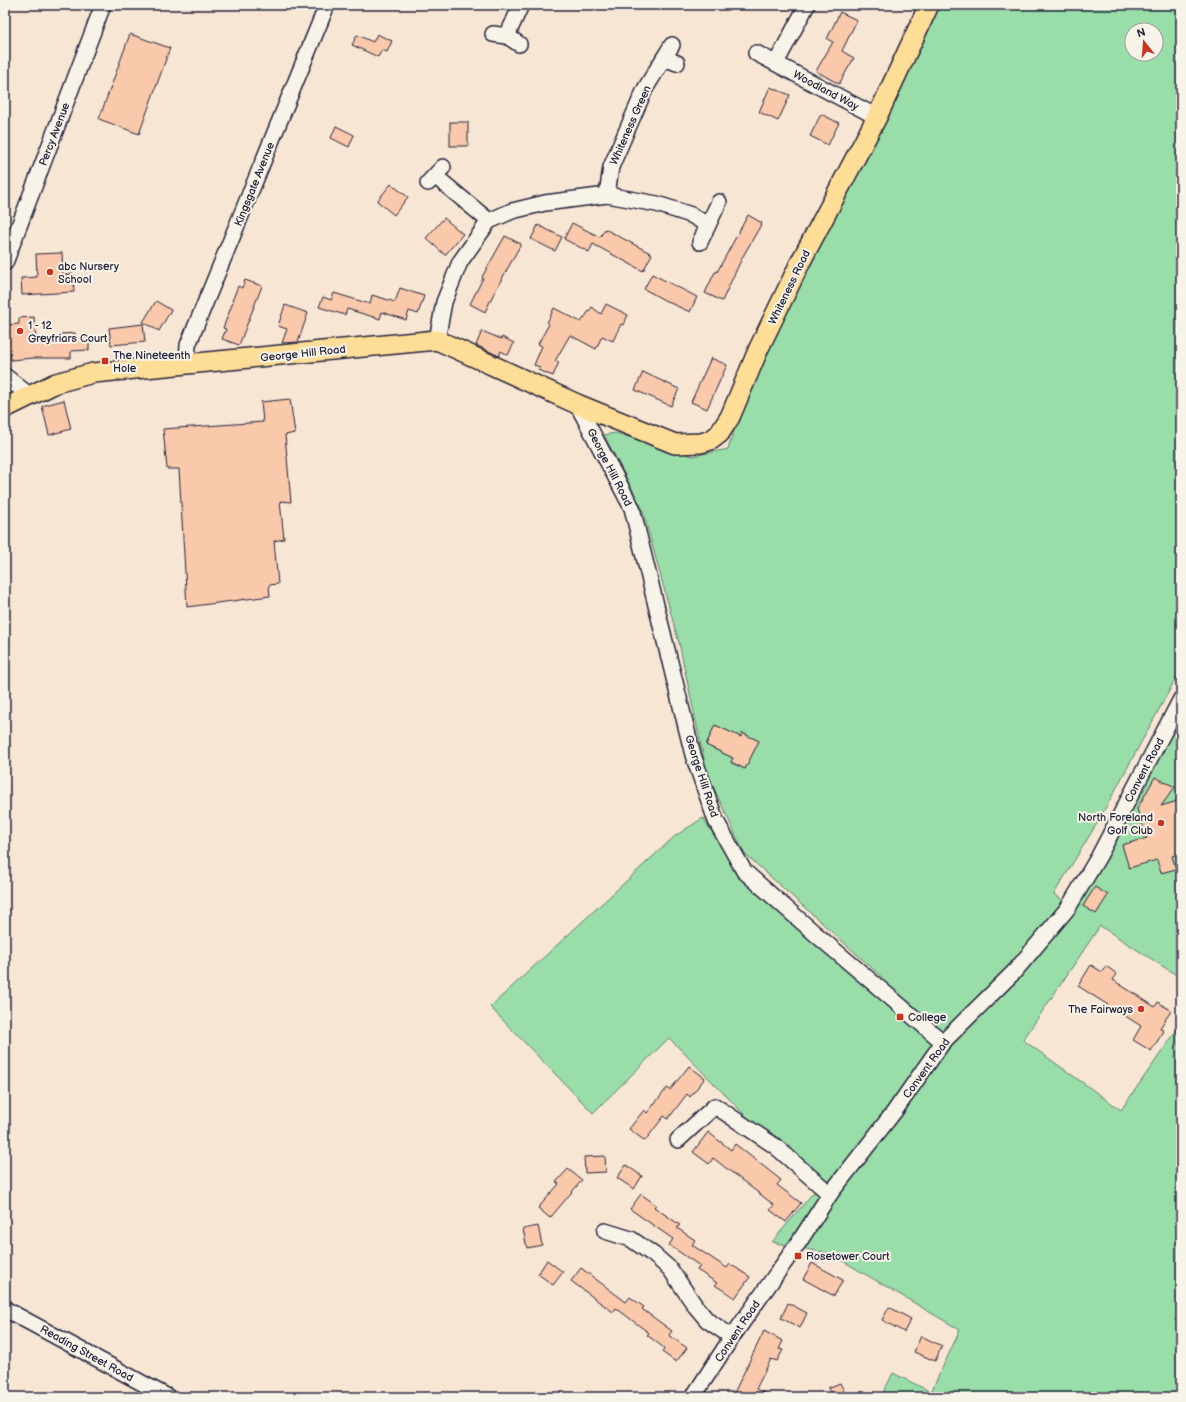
<svg xmlns="http://www.w3.org/2000/svg" width="1186" height="1402" viewBox="0 0 1186 1402" font-family="'Balsamiq Sans',sans-serif">
<rect width="100%" height="100%" fill="#f8e6d5"/>
<filter id="ink" filterUnits="userSpaceOnUse"><feTurbulence type="fractalNoise" baseFrequency=".025" numOctaves="2"/><feDisplacementMap in="SourceGraphic" scale="8" xChannelSelector="R" yChannelSelector="G"/><feConvolveMatrix kernelMatrix="1 2 1 2 8 2 1 2 1" color-interpolation-filters="sRGB"/></filter>
<g filter="url(#ink)">
<!-- green -->
<path fill="#99dda9" stroke="#5e8072" fill-rule="evenodd" d="M 933,5 L 1181,5 L 1181,669 L 1099,820 L 1054,894 L 1074,908 L 1181,697 L 1181,978 L 1100,926 L 1023,1040 L 1121,1110 L 1181,1024 L 1181,1397 L 881,1397 L 893,1373 L 931,1392 L 960,1330 L 831,1254 L 772,1242 L 817,1188 L 669,1038 L 593,1113 L 490,1007 L 675,836 L 703,818 L 743,879 L 875,992 L 882,977 L 744,853 L 707,773 L 679,643 L 642,508 L 604,435 L 615,433 L 693,456 L 728,449 L 757,362 L 804,264 L 830,228 ZM 1132,30 L 1156,30 L 1156,54 L 1132,54 ZM 715,725 L 741,737 L 743,733 L 758,741 L 745,769 L 731,763 L 733,758 L 706,745 Z"/>
<!-- building -->
<g fill="#fac8aa" stroke="#22223b">
<path d="M 840,12 L 857,20 L 842,51 L 854,58 L 839,84 L 816,71 L 833,42 L 827,39 Z"/>
<path d="M 130,34 L 170,48 L 139,134 L 99,119 Z"/>
<path d="M 377,34 L 392,41 L 387,52 L 382,50 L 378,57 L 352,45 L 357,35 L 373,42 Z"/>
<path d="M 770,87 L 790,95 L 778,121 L 759,112 Z"/>
<path d="M 821,114 L 839,123 L 828,145 L 810,136 Z"/>
<rect x="450" y="122" width="18" height="24"/>
<path d="M 336,126 L 354,135 L 349,147 L 331,138 Z"/>
<path d="M 391,184 L 408,197 L 394,215 L 377,201 Z"/>
<path d="M 748,215 L 762,223 L 742,258 L 722,301 L 705,293 L 715,272 L 717,272 Z"/>
<path d="M 444,218 L 463,234 L 445,255 L 426,238 Z"/>
<path d="M 572,223 L 600,237 L 605,229 L 652,254 L 643,271 L 593,244 L 589,252 L 564,239 Z"/>
<path d="M 538,225 L 562,237 L 555,251 L 531,239 Z"/>
<path d="M 505,236 L 521,244 L 493,295 L 485,312 L 470,304 L 483,278 L 482,277 Z"/>
<path d="M 62,253 L 63,275 L 73,274 L 74,292 L 22,295 L 21,278 L 37,277 L 36,254 Z"/>
<path d="M 652,274 L 697,297 L 690,312 L 668,302 L 644,289 Z"/>
<path d="M 245,280 L 262,286 L 239,345 L 222,339 L 226,329 L 223,328 L 233,302 L 232,301 L 238,286 L 242,288 Z"/>
<path d="M 400,288 L 424,296 L 418,314 L 409,311 L 406,320 L 382,312 L 380,319 L 347,309 L 345,315 L 319,307 L 323,297 L 331,300 L 334,293 L 370,304 L 372,295 L 395,302 Z"/>
<path d="M 156,301 L 171,310 L 159,331 L 143,322 Z"/>
<path d="M 606,304 L 628,315 L 623,325 L 621,324 L 613,341 L 602,336 L 596,349 L 570,335 L 555,361 L 559,362 L 553,376 L 538,370 L 540,367 L 534,365 L 542,346 L 538,344 L 549,324 L 547,323 L 554,308 L 581,322 L 592,307 L 601,314 Z"/>
<path d="M 285,305 L 308,313 L 298,342 L 282,343 L 287,329 L 278,326 Z"/>
<path d="M 34,317 L 36,339 L 61,337 L 61,334 L 75,333 L 76,338 L 89,337 L 89,350 L 71,351 L 71,358 L 34,358 L 11,360 L 10,353 L 7,354 L 5,325 L 19,324 L 19,318 Z"/>
<path d="M 143,324 L 145,342 L 111,345 L 109,328 Z"/>
<path d="M 482,331 L 501,339 L 502,337 L 514,343 L 508,355 L 501,351 L 499,356 L 476,345 Z"/>
<path d="M 711,358 L 727,365 L 707,409 L 691,402 Z"/>
<path d="M 643,372 L 679,389 L 671,406 L 635,390 Z"/>
<path d="M 290,399 L 295,433 L 285,435 L 291,502 L 280,501 L 284,539 L 274,541 L 278,584 L 269,585 L 270,596 L 187,607 L 179,469 L 167,469 L 163,429 L 263,422 L 261,402 Z"/>
<path d="M 64,400 L 71,429 L 49,435 L 42,406 Z"/>
<path d="M 715,725 L 741,737 L 742,733 L 759,741 L 745,769 L 731,762 L 733,758 L 706,745 Z"/>
<path d="M 1155,777 L 1175,787 L 1161,806 L 1181,800 L 1181,853 L 1172,856 L 1176,869 L 1161,873 L 1157,860 L 1129,868 L 1122,845 L 1147,838 L 1137,809 Z"/>
<path d="M 1095,887 L 1108,895 L 1096,914 L 1083,906 Z"/>
<path d="M 1091,965 L 1102,972 L 1106,966 L 1117,974 L 1113,980 L 1155,1007 L 1158,1002 L 1171,1011 L 1160,1028 L 1164,1031 L 1151,1051 L 1133,1040 L 1141,1026 L 1078,986 Z"/>
<path d="M 689,1066 L 705,1078 L 690,1097 L 687,1094 L 668,1119 L 664,1116 L 645,1141 L 629,1129 L 644,1110 L 647,1113 L 667,1088 L 670,1090 Z"/>
<path d="M 708,1132 L 731,1150 L 735,1144 L 781,1180 L 777,1185 L 801,1203 L 786,1222 L 770,1210 L 774,1205 L 713,1158 L 709,1164 L 693,1152 Z"/>
<path d="M 605,1156 L 606,1172 L 585,1173 L 584,1157 Z"/>
<path d="M 626,1165 L 642,1176 L 634,1189 L 617,1178 Z"/>
<path d="M 568,1169 L 582,1180 L 550,1218 L 538,1208 L 559,1184 L 556,1182 Z"/>
<path d="M 641,1194 L 656,1205 L 654,1207 L 680,1225 L 677,1228 L 695,1240 L 692,1245 L 727,1268 L 730,1264 L 750,1277 L 735,1298 L 715,1285 L 717,1283 L 697,1270 L 700,1266 L 669,1245 L 673,1239 L 630,1209 Z"/>
<path d="M 538,1226 L 542,1245 L 527,1248 L 523,1229 Z"/>
<path d="M 547,1260 L 563,1272 L 553,1285 L 538,1274 Z"/>
<path d="M 812,1263 L 843,1280 L 834,1296 L 803,1279 Z"/>
<path d="M 581,1268 L 626,1302 L 630,1297 L 644,1307 L 642,1309 L 672,1331 L 669,1335 L 687,1348 L 676,1362 L 662,1352 L 664,1348 L 647,1335 L 649,1333 L 616,1308 L 613,1312 L 571,1281 Z"/>
<path d="M 788,1303 L 807,1313 L 800,1328 L 781,1318 Z"/>
<path d="M 889,1307 L 911,1319 L 904,1332 L 882,1320 Z"/>
<path d="M 764,1331 L 783,1341 L 779,1349 L 783,1350 L 777,1361 L 771,1359 L 756,1389 L 773,1397 L 732,1397 Z"/>
<path d="M 921,1336 L 942,1346 L 935,1361 L 914,1352 Z"/>
<path d="M 840,1383 L 847,1397 L 833,1397 L 828,1388 Z"/>
</g>
<g fill="none" stroke-linecap="round" stroke-linejoin="round">
<defs>
<g id="minor">
<path d="M 493,34 L 507,36 L 519,44"/>
<path d="M 507,36 L 521,5"/>
<path d="M 756,53 L 877,117"/>
<path d="M 664,58 L 677,63"/>
<path d="M 776,63 L 807,5"/>
<path d="M 435,176 L 489,221"/>
<path d="M 428,183 L 443,167"/>
<path d="M 607,195 L 611,167 L 627,130 L 645,89 L 672,45"/>
<path d="M 700,242 L 719,202"/>
<path d="M 5,263 L 103,5"/>
<path d="M 437,340 L 444,302 L 460,262 L 489,221 L 512,211 L 545,203 L 607,195 L 657,204 L 691,215 L 708,225"/>
<path d="M 187,364 L 188,345 L 327,5"/>
<path d="M 5,376 L 29,395"/>
<path d="M 577,404 L 632,508 L 693,755 L 716,821 L 744,871 L 819,937 L 943,1042"/>
<path d="M 678,1140 L 715,1106 L 775,1146 L 830,1194"/>
<path d="M 605,1231 L 631,1239 L 654,1255 L 670,1269 L 696,1307 L 707,1320 L 732,1337"/>
<path d="M 5,1309 L 168,1397"/>
<path d="M 693,1397 L 732,1337 L 799,1242 L 830,1194 L 894,1112 L 943,1042 L 1015,971 L 1068,908 L 1099,856 L 1181,699"/>
</g>
<path id="major" d="M 5,408 L 56,383 L 93,373 L 437,340 L 577,404 L 675,444 L 701,443 L 711,440 L 719,434 L 730,417 L 759,348 L 801,261 L 877,117 L 929,5"/>
</defs>
<!-- minor casing -->
<use href="#minor" stroke="#22223b" stroke-width="18"/>
<!-- major casing -->
<use href="#major" stroke="#22223b" stroke-width="22"/>
<!-- minor -->
<use href="#minor" stroke="#f7f3e8" stroke-width="15"/>
<!-- major -->
<use href="#major" stroke="#fedd96" stroke-width="19"/>
</g>
</g>
<!-- markers -->
<g fill="#c8321e" stroke="#f7f3e8" stroke-width="1.5">
<circle cx="50" cy="272" r="4"/>
<circle cx="20" cy="331" r="4"/>
<rect x="101" y="357" width="8" height="8" rx="2"/>
<circle cx="1161" cy="823" r="4"/>
<circle cx="1141" cy="1009" r="4"/>
<rect x="896" y="1013" width="8" height="8" rx="2"/>
<rect x="794" y="1252" width="8" height="8" rx="2"/>
</g>
<g text-anchor="middle" stroke-width="4" stroke-linejoin="round" paint-order="stroke">
<!-- street labels -->
<g font-size="11" fill="#22223b" stroke="#f7f3e8">
<text transform="translate(826 90) rotate(28)" y="4">Woodland Way</text>
<text transform="translate(630 125) rotate(-66)" y="4">Whiteness Green</text>
<text transform="translate(54 134) rotate(-69)" y="4">Percy Avenue</text>
<text transform="translate(254 184) rotate(-68)" y="4">Kingsgate Avenue</text>
<text transform="translate(789 287) rotate(-64)" y="4">Whiteness Road</text>
<text transform="translate(303 353) rotate(-6)" y="4">George Hill Road</text>
<text transform="translate(610 467) rotate(63)" y="4">George Hill Road</text>
<text transform="translate(1144 770) rotate(-62)" y="4">Convent Road</text>
<text transform="translate(702 776) rotate(72)" y="4">George Hill Road</text>
<text transform="translate(926 1068) rotate(-54)" y="4">Convent Road</text>
<text transform="translate(737 1331) rotate(-56)" y="4">Convent Road</text>
<text transform="translate(87 1353) rotate(29)" y="4">Reading Street Road</text>
</g>
<!-- poi labels -->
<g font-size="11" fill="#22223b" stroke="#f7f3e8" text-anchor="start">
<text x="58" y="270">abc Nursery<tspan x="58" dy="13">School</tspan></text>
<text x="28" y="329">1 - 12<tspan x="28" dy="13">Greyfriars Court</tspan></text>
<text x="113" y="359">The Nineteenth<tspan x="113" dy="13">Hole</tspan></text>
<text x="1153" y="821" text-anchor="end">North Foreland<tspan x="1153" dy="13">Golf Club</tspan></text>
<text x="1133" y="1013" text-anchor="end">The Fairways</text>
<text x="908" y="1021">College</text>
<text x="806" y="1260">Rosetower Court</text>
</g>
</g>
<!-- margin -->
<rect width="1186" height="1402" fill="none" stroke="#f7f3e8" stroke-width="20"/>
<rect x="10" y="10" width="1166" height="1382" fill="none" stroke="#22223b" stroke-width="1.5" filter="url(#ink)"/>
<!-- north arrow -->
<g transform="translate(1144 42) rotate(343)"><circle r="19" fill="#f7f3e8" stroke="#a29fa3"/>
<path d="M0-3L7 15L0 10L-7 15Z" fill="#c8321e"/>
<text y="-6" font-size="11" font-weight="bold" text-anchor="middle" fill="#22223b">N</text>
</g>
</svg>
